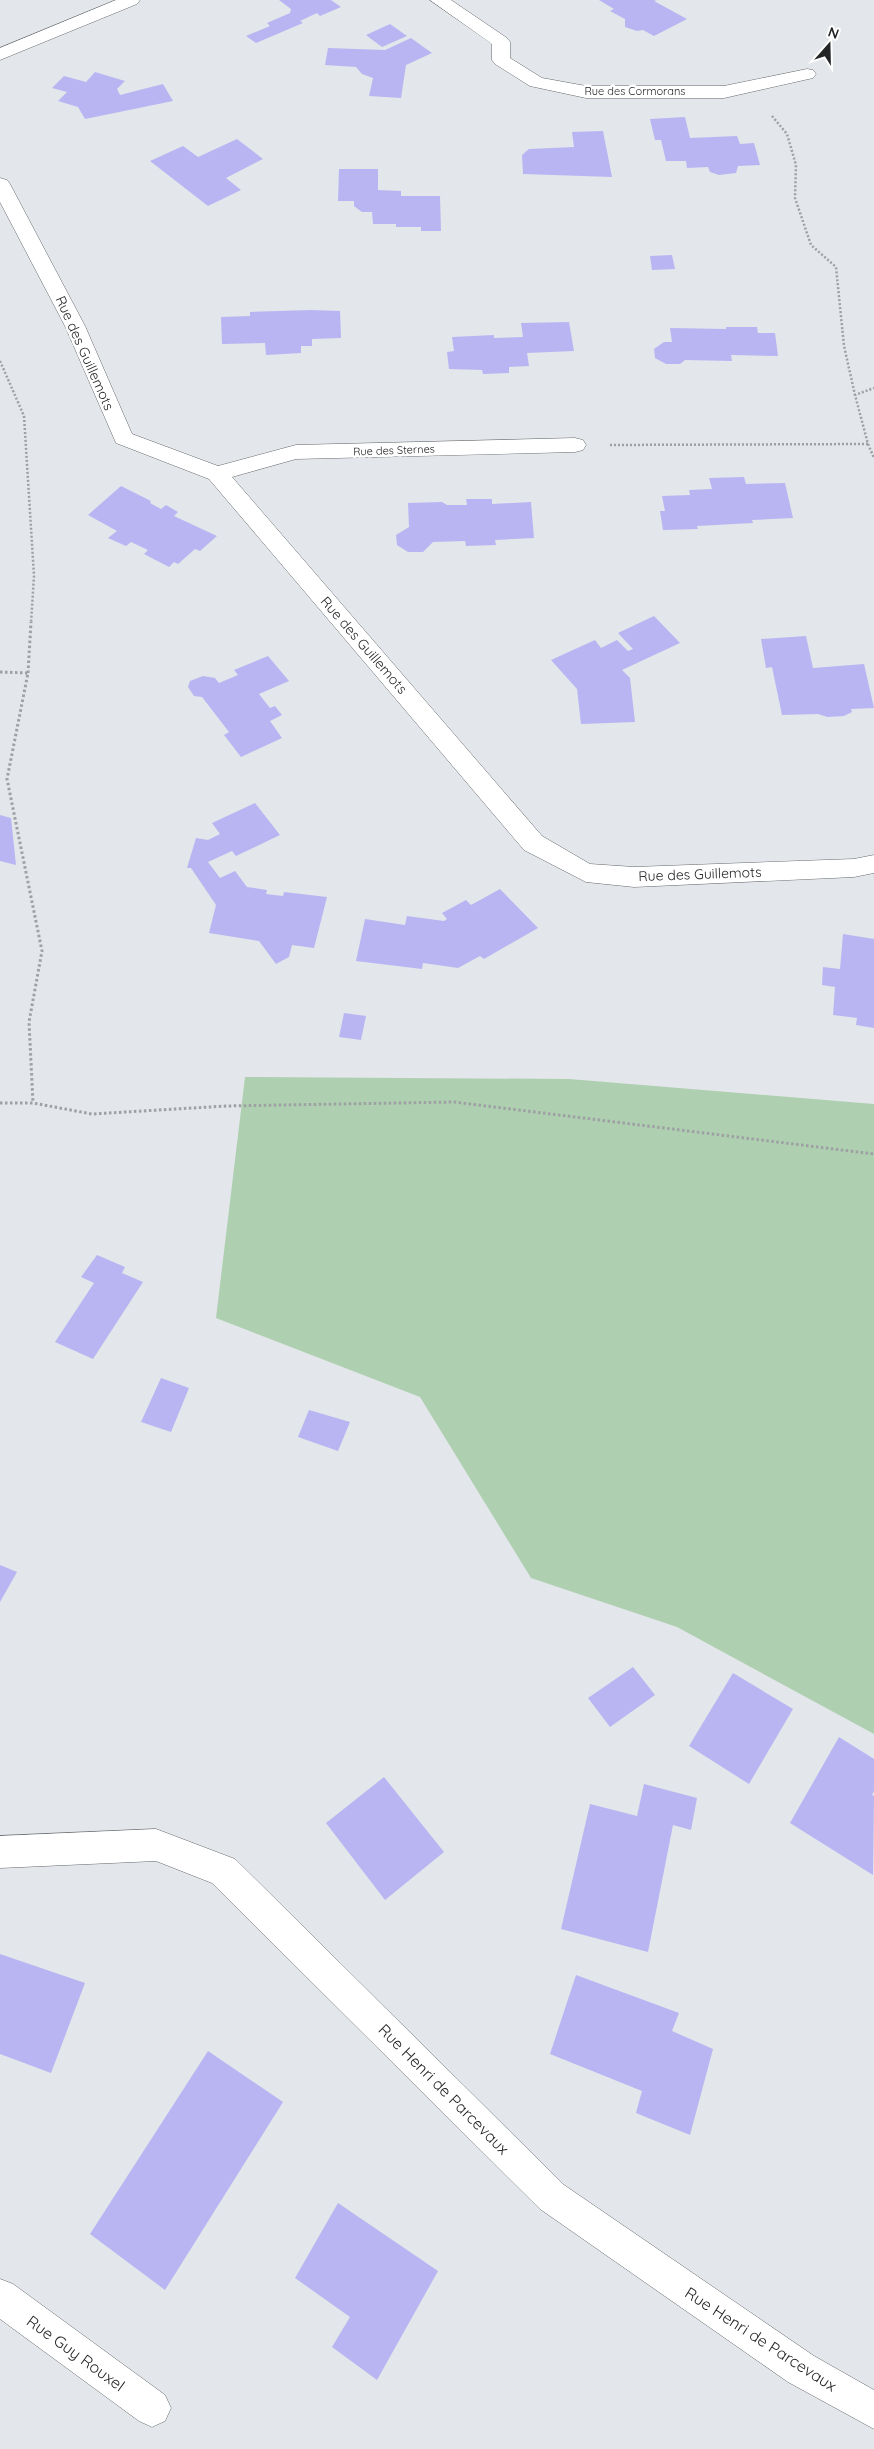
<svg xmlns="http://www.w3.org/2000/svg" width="874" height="2449" viewBox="0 0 874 2449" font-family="Quicksand,sans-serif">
<rect width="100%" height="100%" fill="#e3e6ea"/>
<!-- green -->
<path fill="#aed0b0" d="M 245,1077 L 569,1079 L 874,1104 L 874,1734 L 677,1627 L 531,1578 L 420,1397 L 216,1318 Z"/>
<!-- building -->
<g fill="#b9b5f3">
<path d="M 279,0 L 331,0 L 341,7 L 320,16 L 317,13 L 300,21 L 303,23 L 256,43 L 246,36 L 270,26 L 267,23 L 290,13 L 291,9 Z"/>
<path d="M 599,0 L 657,0 L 654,1 L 687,19 L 654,36 L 643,30 L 637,31 L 625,27 L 625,19 L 610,11 L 614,9 Z"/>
<path d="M 390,24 L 407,36 L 382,47 L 366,35 Z"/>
<path d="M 411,38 L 432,53 L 406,65 L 401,98 L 369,96 L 373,78 L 362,74 L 356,67 L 325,65 L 328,48 L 385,50 Z"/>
<path d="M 95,72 L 125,81 L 117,89 L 120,95 L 163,84 L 173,101 L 85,119 L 78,107 L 58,101 L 67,92 L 52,88 L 64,76 L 86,82 Z"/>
<path d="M 685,117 L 690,138 L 737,136 L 740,144 L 754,143 L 760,165 L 738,166 L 736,173 L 719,175 L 710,172 L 708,167 L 687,168 L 686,161 L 666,161 L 661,140 L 655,140 L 650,119 Z"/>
<path d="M 603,131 L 612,177 L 523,174 L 522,155 L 529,149 L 574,147 L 572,132 Z"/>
<path d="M 237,139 L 263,159 L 226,178 L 241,190 L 208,206 L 150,161 L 183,146 L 198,157 Z"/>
<path d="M 339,169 L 378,169 L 378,190 L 401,191 L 401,196 L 440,196 L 441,231 L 421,231 L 421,227 L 396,227 L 396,224 L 373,224 L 372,212 L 362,212 L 354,206 L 354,201 L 338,201 Z"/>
<path d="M 672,255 L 675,269 L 652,270 L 650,256 Z"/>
<path d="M 311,310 L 340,311 L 341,338 L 312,339 L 312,346 L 301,346 L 301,353 L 266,355 L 265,343 L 222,344 L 221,317 L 250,316 L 250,312 Z"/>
<path d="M 569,322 L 574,351 L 527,353 L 529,366 L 509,367 L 509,373 L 483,374 L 482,370 L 449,369 L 447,352 L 454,351 L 452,337 L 494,335 L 494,338 L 523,337 L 521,323 Z"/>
<path d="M 726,327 L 757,327 L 758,333 L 775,333 L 778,356 L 731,355 L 732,361 L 685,360 L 680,364 L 666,364 L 655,358 L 654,349 L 664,342 L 672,342 L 670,328 L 726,329 Z"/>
<path d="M 744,477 L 746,484 L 785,483 L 793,518 L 752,520 L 753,523 L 697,526 L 698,529 L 663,530 L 660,511 L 665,511 L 662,496 L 690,495 L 689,490 L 712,489 L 709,478 Z"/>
<path d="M 121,486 L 151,501 L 150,503 L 161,509 L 166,505 L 178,512 L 174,516 L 217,536 L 200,551 L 195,549 L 178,564 L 174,562 L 169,567 L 144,554 L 148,550 L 131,542 L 126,546 L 108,538 L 117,531 L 88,515 Z"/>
<path d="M 466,499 L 492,499 L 492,504 L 531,502 L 534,538 L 495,540 L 496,545 L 466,546 L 465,541 L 433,542 L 423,552 L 408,552 L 397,545 L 396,535 L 409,527 L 408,503 L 442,502 L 447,505 L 467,505 Z"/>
<path d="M 654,616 L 680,643 L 622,670 L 630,678 L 635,722 L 581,724 L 577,689 L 551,660 L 595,640 L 601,648 L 617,640 L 628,651 L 633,649 L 618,633 Z"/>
<path d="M 806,636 L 813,668 L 864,664 L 874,708 L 851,709 L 852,712 L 844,716 L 827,717 L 818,714 L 782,715 L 772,667 L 766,668 L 761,639 Z"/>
<path d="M 268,656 L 289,681 L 259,694 L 270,708 L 275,706 L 282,715 L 270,721 L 282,738 L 241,757 L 224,735 L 229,732 L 202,697 L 194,696 L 188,687 L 190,681 L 203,676 L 215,678 L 219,683 L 238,675 L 234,670 Z"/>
<path d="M 255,803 L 280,835 L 236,856 L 232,851 L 208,862 L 220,878 L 235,871 L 247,887 L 267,890 L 266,894 L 283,896 L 284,892 L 327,897 L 314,948 L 292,945 L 289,957 L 276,964 L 259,941 L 209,933 L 216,905 L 191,868 L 187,868 L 196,838 L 208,840 L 220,834 L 212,823 Z"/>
<path d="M 0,815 L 11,818 L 16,865 L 0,861 Z"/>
<path d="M 500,889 L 538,928 L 484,959 L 480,956 L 458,968 L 423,963 L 422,969 L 356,961 L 365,919 L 405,925 L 407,916 L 444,921 L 447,919 L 442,913 L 466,900 L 471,905 Z"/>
<path d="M 843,934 L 874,939 L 874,1028 L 856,1025 L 857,1018 L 833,1015 L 835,987 L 822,985 L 823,967 L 840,969 Z"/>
<path d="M 344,1013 L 366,1016 L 361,1040 L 339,1037 Z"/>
<path d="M 97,1255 L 125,1267 L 122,1273 L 143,1282 L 93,1359 L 55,1342 L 94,1283 L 81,1277 Z"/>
<path d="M 161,1378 L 189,1388 L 171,1432 L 141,1422 Z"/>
<path d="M 309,1410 L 350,1422 L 338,1451 L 298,1437 Z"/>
<path d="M 0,1565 L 17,1572 L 0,1602 Z"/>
<path d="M 633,1667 L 655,1695 L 610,1727 L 588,1698 Z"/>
<path d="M 733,1673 L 793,1709 L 749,1784 L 689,1746 Z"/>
<path d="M 839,1737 L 874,1759 L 874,1791 L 872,1795 L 874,1796 L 873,1875 L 790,1823 Z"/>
<path d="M 384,1777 L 444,1852 L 385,1900 L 326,1823 Z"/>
<path d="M 644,1784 L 697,1798 L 691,1830 L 673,1825 L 648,1952 L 561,1929 L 590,1804 L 637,1816 Z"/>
<path d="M 0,1954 L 85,1983 L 51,2073 L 0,2054 Z"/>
<path d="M 576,1975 L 679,2013 L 672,2031 L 713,2049 L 690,2135 L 636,2113 L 642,2091 L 550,2054 Z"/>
<path d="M 208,2051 L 283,2102 L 165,2290 L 90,2234 Z"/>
<path d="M 338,2203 L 438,2271 L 377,2380 L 332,2347 L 350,2317 L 295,2278 Z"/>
</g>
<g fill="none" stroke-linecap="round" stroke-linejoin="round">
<defs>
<g id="street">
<path d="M 116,0 L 140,0 L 137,4 L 0,60 L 0,48 Z"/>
<path d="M 430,0 L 451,0 L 507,38 L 510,42 L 510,58 L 542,78 L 586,86 L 724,86 L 807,69 L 813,70 L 816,74 L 813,78 L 724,98 L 586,98 L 530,86 L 495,64 L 492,60 L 492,44 Z"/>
<path d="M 0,178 L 7,180 L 10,184 L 85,326 L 132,434 L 218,466 L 296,445 L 575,438 L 583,440 L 586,445 L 583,450 L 575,452 L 296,459 L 232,477 L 542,836 L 590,864 L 634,867 L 854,859 L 874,855 L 874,873 L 854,877 L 634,887 L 586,882 L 524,850 L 209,479 L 116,443 L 65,326 L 0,202 Z"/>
<path d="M 156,1829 L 235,1859 L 564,2185 L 814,2356 L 874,2390 L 874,2429 L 788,2382 L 540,2209 L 212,1883 L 156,1861 L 0,1868 L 0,1836 Z"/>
<path d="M 0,2279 L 13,2284 L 165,2395 L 171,2408 L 165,2421 L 152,2427 L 139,2421 L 0,2319 Z"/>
</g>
</defs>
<!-- street casing -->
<use href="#street" stroke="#65686b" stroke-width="1"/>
<!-- path-far1 -->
<g stroke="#9ea0a4" stroke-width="2.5" stroke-dasharray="2 2" stroke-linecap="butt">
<path d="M 772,116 L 787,134 L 796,165 L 795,198 L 811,245 L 836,267 L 844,346 L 855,395"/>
<path d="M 0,361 L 24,416 L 34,576 L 31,623"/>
<path d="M 868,444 L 874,458"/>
<path d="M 610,445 L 868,444 L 855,395 L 874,388"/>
</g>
<!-- path -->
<g stroke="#9ea0a4" stroke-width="3" stroke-dasharray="2.5 2.5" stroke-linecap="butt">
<path d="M 0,672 L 28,673 L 7,779 L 42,951 L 29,1022 L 33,1103"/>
<path d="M 28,673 L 31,622"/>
<path d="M 0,1103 L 33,1103 L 92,1114 L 226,1106 L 454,1102 L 874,1154"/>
</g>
<!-- street -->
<use href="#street" fill="#fff" fill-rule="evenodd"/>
</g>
<g text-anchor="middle" stroke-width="5" stroke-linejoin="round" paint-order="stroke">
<!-- far-street labels -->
<g font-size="11" fill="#242527" stroke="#fff">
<text x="635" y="95">Rue des Cormorans</text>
<text transform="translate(394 450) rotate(-2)" y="4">Rue des Sternes</text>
</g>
<!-- street labels -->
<g font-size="14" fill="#242527" stroke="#fff">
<text transform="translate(85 353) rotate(66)" y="5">Rue des Guillemots</text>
<text transform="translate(364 645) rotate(49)" y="5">Rue des Guillemots</text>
<text transform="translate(700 874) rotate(-2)" y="5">Rue des Guillemots</text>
</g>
<!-- near-street labels -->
<g font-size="16" fill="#242527" stroke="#fff">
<text transform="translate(444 2089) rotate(45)" y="6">Rue Henri de Parcevaux</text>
<text transform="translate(761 2339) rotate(33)" y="6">Rue Henri de Parcevaux</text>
<text transform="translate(76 2353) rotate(36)" y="6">Rue Guy Rouxel</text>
</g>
</g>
<!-- north arrow -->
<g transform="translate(829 45) rotate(20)" stroke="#ffffff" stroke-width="4" paint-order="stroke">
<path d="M0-4L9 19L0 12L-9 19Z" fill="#242527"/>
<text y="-8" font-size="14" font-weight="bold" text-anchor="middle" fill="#242527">N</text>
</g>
</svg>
